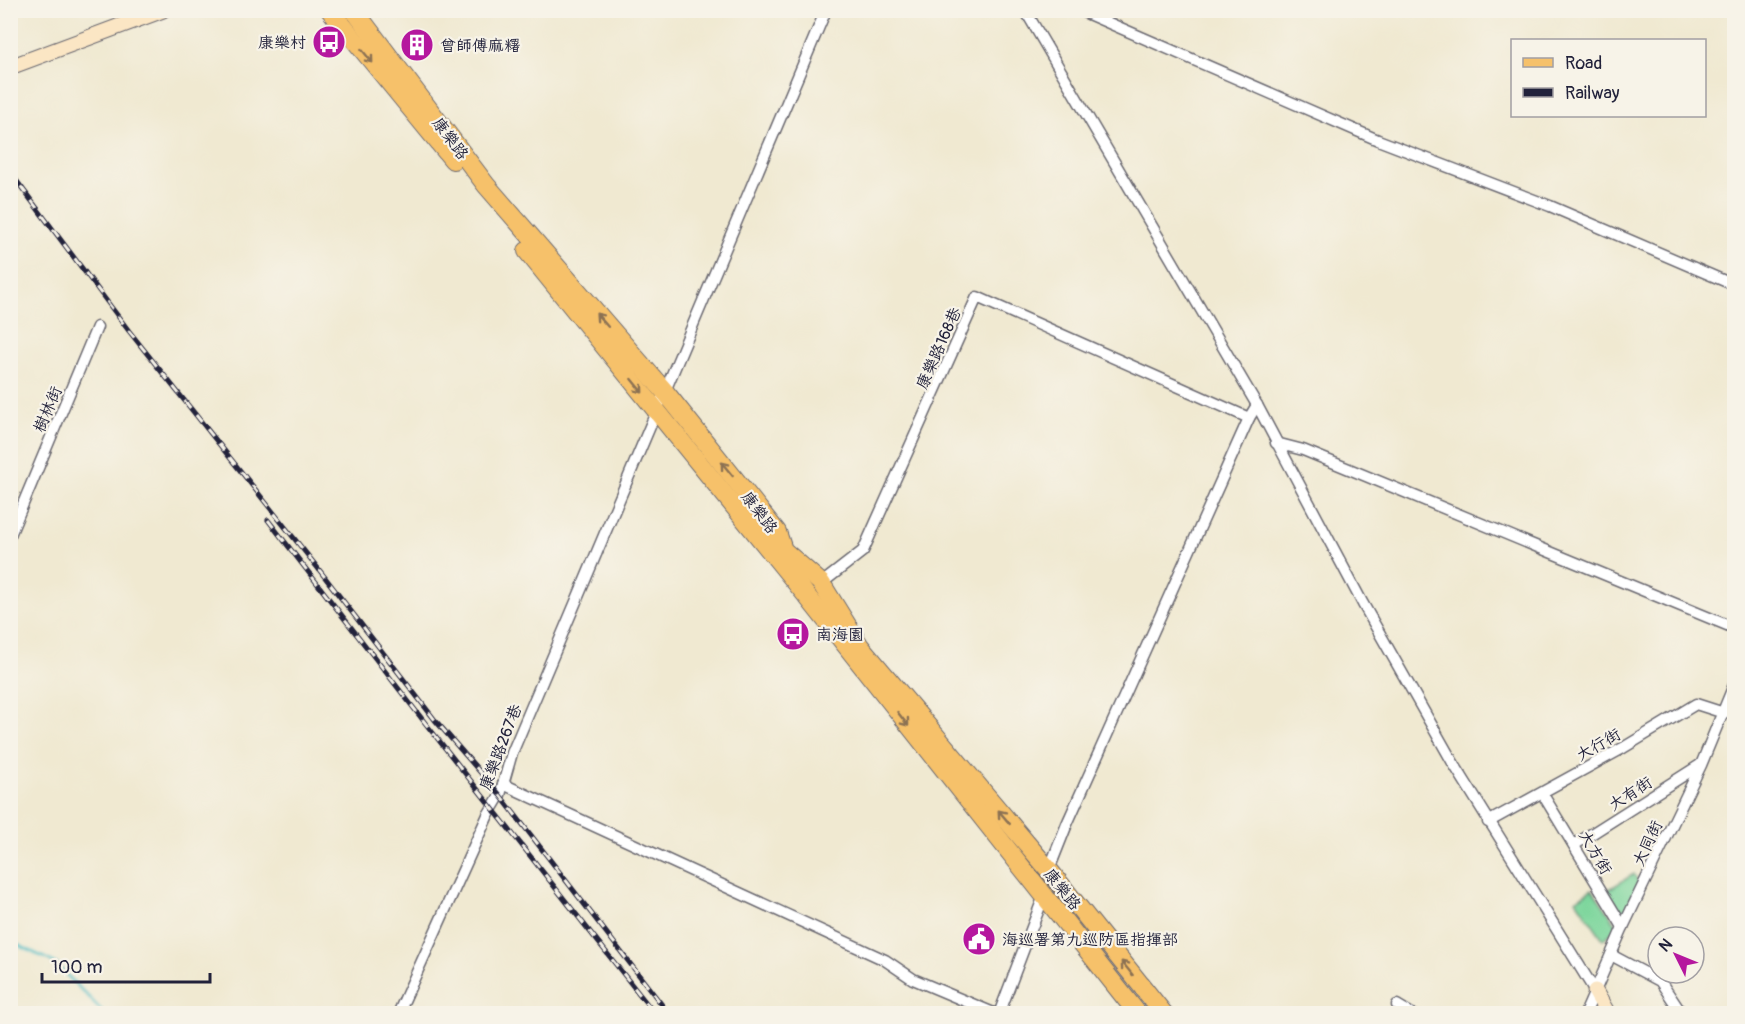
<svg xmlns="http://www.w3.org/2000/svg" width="1745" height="1024" viewBox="0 0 1745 1024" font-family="Pangolin,'LXGW WenKai TC',sans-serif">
<rect width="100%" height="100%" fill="#f7f3e8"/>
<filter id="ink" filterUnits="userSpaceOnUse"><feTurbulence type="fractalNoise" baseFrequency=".0167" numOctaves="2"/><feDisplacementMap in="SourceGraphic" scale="12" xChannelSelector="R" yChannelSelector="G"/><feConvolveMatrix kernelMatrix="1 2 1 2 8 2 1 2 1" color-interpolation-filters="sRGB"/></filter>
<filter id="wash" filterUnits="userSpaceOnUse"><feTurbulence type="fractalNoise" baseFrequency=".008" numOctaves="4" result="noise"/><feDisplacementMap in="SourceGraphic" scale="24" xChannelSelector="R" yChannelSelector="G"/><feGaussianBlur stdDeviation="1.35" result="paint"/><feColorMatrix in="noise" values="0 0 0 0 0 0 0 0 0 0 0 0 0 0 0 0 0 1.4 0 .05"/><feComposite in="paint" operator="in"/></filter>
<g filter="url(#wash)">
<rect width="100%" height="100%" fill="#f0e9d1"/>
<!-- green -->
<g fill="#7dd69c" stroke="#507c6c" stroke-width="1.5">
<path d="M 1634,874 L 1639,883 L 1623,918 L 1606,891 Z"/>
<path d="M 1592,889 L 1619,928 L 1603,939 L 1576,900 Z"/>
</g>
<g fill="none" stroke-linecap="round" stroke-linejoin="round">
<!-- stream -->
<path stroke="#4ebcc4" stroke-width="3" d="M 10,941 L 55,963 L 105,1014"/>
</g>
</g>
<g filter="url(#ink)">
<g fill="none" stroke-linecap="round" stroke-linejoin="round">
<defs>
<g id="street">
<path d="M 1025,10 L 1257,405 L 1363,604 L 1452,761 L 1595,991"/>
<path d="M 1079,10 L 1378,140 L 1550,206 L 1734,285"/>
<path d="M 1276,443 L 1303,450 L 1734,628"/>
<path d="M 10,535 L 97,327"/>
<path d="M 818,586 L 863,551 L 977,297 L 1249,418"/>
<path d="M 503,784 L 885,960 L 913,979 L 996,1014"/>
<path d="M 1542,793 L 1623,927"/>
<path d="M 1488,822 L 1623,748 L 1696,704 L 1724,713"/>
<path d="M 1574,845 L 1700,765"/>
<path d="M 1048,872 L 1067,824 L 1249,418 L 1257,405"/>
<path d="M 1611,955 L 1660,981 L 1682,1014"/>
<path d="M 1397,1005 L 1412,1014"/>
<path d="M 398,1014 L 488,815 L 500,795 L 512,753 L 826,10"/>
<path d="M 999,1014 L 1045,893"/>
<path d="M 1585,1014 L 1623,927 L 1701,765 L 1734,685"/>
</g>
<g id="secondary">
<path d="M 10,67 L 163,10"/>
<path d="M 1595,991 L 1608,1014"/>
</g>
<g id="primary">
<path d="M 330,10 L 453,160"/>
<path d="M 354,10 L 486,185 L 666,393 L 777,532 L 783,550 L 821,583 L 860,646 L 1049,870 L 1164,1014"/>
<path d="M 527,251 L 806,595 L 1138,1014"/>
</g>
</defs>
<!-- street casing -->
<use href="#street" stroke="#6a6870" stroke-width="13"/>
<!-- secondary casing -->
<use href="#secondary" stroke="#6a6870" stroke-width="17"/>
<!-- primary casing -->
<use href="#primary" stroke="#6a6870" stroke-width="20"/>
<!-- street -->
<use href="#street" stroke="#fff" stroke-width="10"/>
<!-- secondary -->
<use href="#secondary" stroke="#fbe6c4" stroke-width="15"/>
<!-- primary -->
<use href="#primary" stroke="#f6c16b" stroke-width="18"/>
<defs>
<g id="rail">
<path d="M 10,172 L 129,331 L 317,567 L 435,720 L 500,795 L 669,1014"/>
<path d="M 268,520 L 426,724 L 655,1014"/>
</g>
</defs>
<!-- rail casing -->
<use href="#rail" stroke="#22223b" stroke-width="5"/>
<!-- rail -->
<use href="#rail" stroke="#f7f3e8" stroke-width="3" stroke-dasharray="9" stroke-linecap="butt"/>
</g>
<!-- one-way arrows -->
<defs><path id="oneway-shaft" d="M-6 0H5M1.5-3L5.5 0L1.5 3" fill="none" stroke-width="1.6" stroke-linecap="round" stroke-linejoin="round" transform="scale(1.5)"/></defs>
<g stroke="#8c7253">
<use href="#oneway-shaft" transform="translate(367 56) rotate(51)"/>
<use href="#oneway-shaft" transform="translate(602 320) rotate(-131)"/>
<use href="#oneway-shaft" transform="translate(637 386) rotate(51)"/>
<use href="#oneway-shaft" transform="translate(727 469) rotate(-129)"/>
<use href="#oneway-shaft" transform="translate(903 719) rotate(52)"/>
<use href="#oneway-shaft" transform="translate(1004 817) rotate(-130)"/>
<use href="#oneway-shaft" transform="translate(1127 968) rotate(-129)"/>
</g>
</g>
<!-- icons -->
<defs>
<symbol id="bus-disc" viewBox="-11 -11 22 22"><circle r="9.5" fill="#b5179e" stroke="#f7f3e8"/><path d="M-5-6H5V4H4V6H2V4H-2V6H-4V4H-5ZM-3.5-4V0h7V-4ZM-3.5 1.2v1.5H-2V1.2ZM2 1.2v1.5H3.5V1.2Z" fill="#fff"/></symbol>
<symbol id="building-disc" viewBox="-11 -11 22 22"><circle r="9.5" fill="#b5179e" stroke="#f7f3e8"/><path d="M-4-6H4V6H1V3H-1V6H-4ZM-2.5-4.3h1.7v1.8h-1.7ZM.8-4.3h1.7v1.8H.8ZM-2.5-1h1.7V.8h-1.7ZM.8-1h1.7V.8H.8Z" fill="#fff"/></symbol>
<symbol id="civic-disc" viewBox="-11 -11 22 22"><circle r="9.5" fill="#b5179e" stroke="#f7f3e8"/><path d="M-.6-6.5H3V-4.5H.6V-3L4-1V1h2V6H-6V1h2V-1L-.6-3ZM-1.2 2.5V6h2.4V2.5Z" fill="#fff"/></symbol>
</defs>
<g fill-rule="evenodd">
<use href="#bus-disc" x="310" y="23" width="38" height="38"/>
<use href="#building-disc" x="398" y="26" width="38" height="38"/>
<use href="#bus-disc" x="774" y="615" width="38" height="38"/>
<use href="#civic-disc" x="960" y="920" width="38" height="38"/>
</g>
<g text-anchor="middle" stroke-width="4.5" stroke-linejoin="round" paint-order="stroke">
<!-- poi labels -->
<g font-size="16" fill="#22223b" stroke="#f7f3e8" text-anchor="start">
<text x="306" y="48" text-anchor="end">康樂村</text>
<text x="440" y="51">曾師傅麻糬</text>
<text x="816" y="640">南海園</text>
<text x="1002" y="945">海巡署第九巡防區指揮部</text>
</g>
<!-- street labels -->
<g font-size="16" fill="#22223b" stroke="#f7f3e8">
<text transform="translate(451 138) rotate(53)" y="6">康樂路</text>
<text transform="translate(938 348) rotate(-66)" y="6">康樂路168巷</text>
<text transform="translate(47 409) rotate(-67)" y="6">樹林街</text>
<text transform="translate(760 512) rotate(53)" y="6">康樂路</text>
<text transform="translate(1598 744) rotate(-30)" y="6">大行街</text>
<text transform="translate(500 747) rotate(-69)" y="6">康樂路267巷</text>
<text transform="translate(1630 793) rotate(-33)" y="6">大有街</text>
<text transform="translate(1647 843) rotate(-65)" y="6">大同街</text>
<text transform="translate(1596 852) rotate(59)" y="6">大方街</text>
<text transform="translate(1063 889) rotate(51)" y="6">康樂路</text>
</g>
</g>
<!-- margin -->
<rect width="1745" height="1024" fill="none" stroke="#f7f3e8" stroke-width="36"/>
<!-- legend -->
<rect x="1511" y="39" width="195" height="78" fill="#f7f3e8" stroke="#a29fa3" stroke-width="1.5"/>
<rect x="1523" y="58" width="30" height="9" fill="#f6c16b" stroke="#a29fa3" stroke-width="1.5"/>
<text x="1565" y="69" font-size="18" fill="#22223b">Road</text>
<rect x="1523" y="88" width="30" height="9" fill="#22223b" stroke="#a29fa3" stroke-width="1.5"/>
<text x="1565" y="99" font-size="18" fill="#22223b">Railway</text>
<!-- north arrow -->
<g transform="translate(1676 955) rotate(313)"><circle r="28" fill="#f7f3e8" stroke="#a29fa3" stroke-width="1.5"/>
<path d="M0-4.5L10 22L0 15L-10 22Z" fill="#b5179e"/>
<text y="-9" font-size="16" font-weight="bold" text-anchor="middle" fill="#22223b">N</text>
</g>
<!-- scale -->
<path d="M42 973v9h168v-9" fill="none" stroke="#22223b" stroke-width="3"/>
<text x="51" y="973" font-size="18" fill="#22223b" stroke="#f7f3e8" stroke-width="4.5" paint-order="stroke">100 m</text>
</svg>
